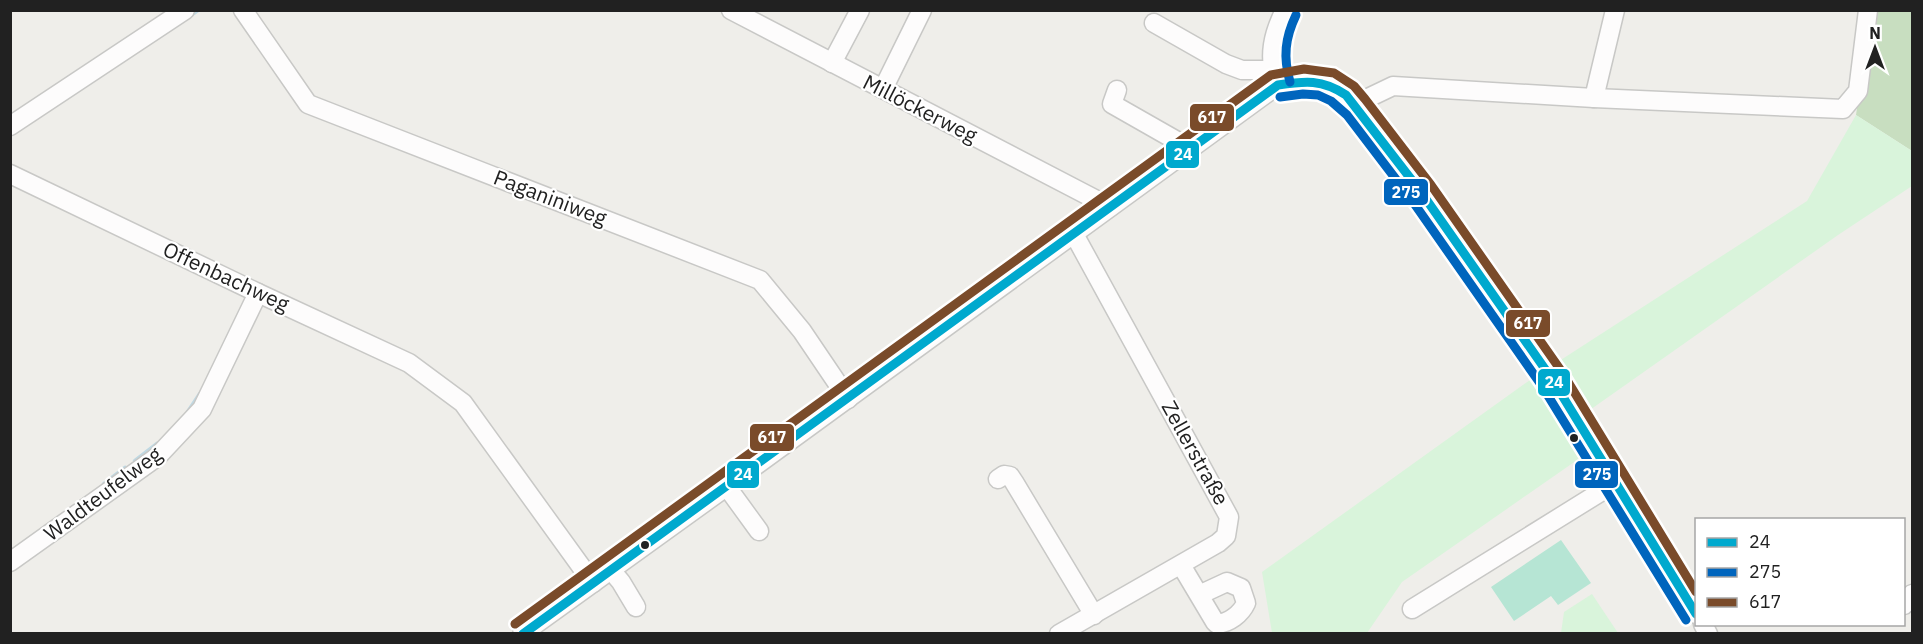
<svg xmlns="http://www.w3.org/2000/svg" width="1923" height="644" viewBox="0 0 1923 644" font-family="'IBM Plex Sans',sans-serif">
<rect width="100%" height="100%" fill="#efeeea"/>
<!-- forest -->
<path fill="#c8dec0" d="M 1871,11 L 1912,11 L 1912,151 L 1856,115 Z"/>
<!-- park -->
<g fill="#d9f4db">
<path d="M 1856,115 L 1912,151 L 1912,186 L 1838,235 L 1587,412 L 1553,365 L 1807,201 Z"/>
<path d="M 1530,380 L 1580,458 L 1402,582 L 1367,633 L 1272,633 L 1262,572 Z"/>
<path d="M 1592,594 L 1618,633 L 1561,633 L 1564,612 Z"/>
</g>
<!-- pitch -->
<path fill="#b6e5d4" d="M 1561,540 L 1591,583 L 1558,605 L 1551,596 L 1514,621 L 1491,587 Z"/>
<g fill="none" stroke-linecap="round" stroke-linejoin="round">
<!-- stream -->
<g stroke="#bfd8e2" stroke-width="4.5">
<path d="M 188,17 L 198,10"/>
<path d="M 188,412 L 200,394"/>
<path d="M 135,461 L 157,444"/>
<path d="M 104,484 L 125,468"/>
</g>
<defs>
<g id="minor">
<path d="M 243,10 L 308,104 L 760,280 L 802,331 L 848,399"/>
<path d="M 731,10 L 1110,207"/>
<path d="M 1154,23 L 1226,64 L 1242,70 L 1273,70"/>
<path d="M 832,63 L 860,10"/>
<path d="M 1276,81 C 1268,55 1273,34 1285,10"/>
<path d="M 883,89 L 922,10"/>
<path d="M 1117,90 L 1112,104 L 1177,141 L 1185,153"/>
<path d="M 1594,98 L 1615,10"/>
<path d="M 1356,107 L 1370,97 L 1393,86 L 1594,98 L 1843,109 L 1858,91 L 1868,10"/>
<path d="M 10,126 L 185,10"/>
<path d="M 10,174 L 258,293 L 409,363 L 463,403 L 593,583"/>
<path d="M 998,479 L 1004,475 L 1010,476 L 1014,482 L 1094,615"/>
<path d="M 727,487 L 759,531"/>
<path d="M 10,562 L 157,457 L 202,409 L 258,293"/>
<path d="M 1181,565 L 1215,622 L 1217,624 C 1229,623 1241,614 1246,603 L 1241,588 L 1227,582 L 1199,595"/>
<path d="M 611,570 L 621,582 L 636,607"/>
<path d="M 1904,605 L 1912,594"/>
<path d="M 1412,609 L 1615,483"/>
<path d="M 1703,624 L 1708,634"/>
<path d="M 522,634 L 744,474 L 1278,85 L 1305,81 L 1331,85 L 1346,95 L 1356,107 L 1421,192 L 1552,379 L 1696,614"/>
<path d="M 1059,634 L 1218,543 L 1226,536 L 1229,517 L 1074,234"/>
</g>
</defs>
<!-- minor casing -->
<use href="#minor" stroke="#c8c8c6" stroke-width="21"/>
<!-- minor -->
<use href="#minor" stroke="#fdfcfc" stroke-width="18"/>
<defs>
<path id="bus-1" d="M 523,634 L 1278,85 C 1305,81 1322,79 1346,95 L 1421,192 L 1552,379 L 1696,614"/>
<g id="bus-2">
<path d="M 1290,82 C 1283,57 1285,38 1296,15"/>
<path d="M 1280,97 L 1303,94 L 1318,95 L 1331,101 L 1347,115 L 1411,199 L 1542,386 L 1686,620"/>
</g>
<path id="bus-3" d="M 515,624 L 1271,75 L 1304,69 L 1334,73 L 1354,86 L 1365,99 L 1431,185 L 1562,372 L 1696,592"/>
</defs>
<!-- bus-1 casing -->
<use href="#bus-1" stroke="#fff" stroke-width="14"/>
<!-- bus-2 casing -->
<use href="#bus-2" stroke="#fff" stroke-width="14"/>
<!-- bus-3 casing -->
<use href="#bus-3" stroke="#fff" stroke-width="14"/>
<!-- bus-1 -->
<use href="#bus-1" stroke="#00a9ce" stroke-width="9"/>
<!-- bus-2 -->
<use href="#bus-2" stroke="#0065bd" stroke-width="9"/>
<!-- bus-3 -->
<use href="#bus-3" stroke="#7a4b2a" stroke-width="9"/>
</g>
<!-- markers -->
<g fill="#212121" stroke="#fff" stroke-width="2">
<circle cx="1574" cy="438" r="5"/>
<circle cx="645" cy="545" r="5"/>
</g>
<g text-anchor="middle" stroke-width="4.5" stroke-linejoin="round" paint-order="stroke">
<!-- street labels -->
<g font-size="21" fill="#212121" stroke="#fff">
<text transform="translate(920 109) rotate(27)" y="7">Millöckerweg</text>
<text transform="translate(550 198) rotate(21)" y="7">Paganiniweg</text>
<text transform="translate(226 277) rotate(25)" y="7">Offenbachweg</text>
<text transform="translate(1195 453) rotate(61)" y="7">Zellerstraße</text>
<text transform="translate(103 494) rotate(-37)" y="7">Waldteufelweg</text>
</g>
</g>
<g stroke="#fff" stroke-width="2">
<rect x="1189" y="103" width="46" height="29" rx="6" fill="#7a4b2a"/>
<rect x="1165" y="140" width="35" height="29" rx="6" fill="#00a9ce"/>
<rect x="1383" y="178" width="46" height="28" rx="6" fill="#0065bd"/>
<rect x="1505" y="309" width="46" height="29" rx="6" fill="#7a4b2a"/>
<rect x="1537" y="368" width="34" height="29" rx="6" fill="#00a9ce"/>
<rect x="749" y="423" width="46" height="29" rx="6" fill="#7a4b2a"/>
<rect x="726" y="460" width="34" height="29" rx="6" fill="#00a9ce"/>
<rect x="1574" y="460" width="45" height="29" rx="6" fill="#0065bd"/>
</g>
<g font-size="16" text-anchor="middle" font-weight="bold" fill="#fff">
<text x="1212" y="123">617</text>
<text x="1183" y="160">24</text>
<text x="1406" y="198">275</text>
<text x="1528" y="329">617</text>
<text x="1554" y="388">24</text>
<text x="772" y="443">617</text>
<text x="743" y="480">24</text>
<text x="1597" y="480">275</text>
</g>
<!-- border -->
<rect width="1923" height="644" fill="none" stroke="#212121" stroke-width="24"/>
<!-- legend -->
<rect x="1695" y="518" width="210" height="108" fill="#ffffff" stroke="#a6a6a6" stroke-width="1.5"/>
<rect x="1707" y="538" width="30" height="9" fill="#00a9ce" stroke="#a6a6a6" stroke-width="1.5"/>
<text x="1749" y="548" font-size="18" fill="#212121">24</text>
<rect x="1707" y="568" width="30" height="9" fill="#0065bd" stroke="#a6a6a6" stroke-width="1.5"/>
<text x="1749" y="578" font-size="18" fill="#212121">275</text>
<rect x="1707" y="598" width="30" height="9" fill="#7a4b2a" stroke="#a6a6a6" stroke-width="1.5"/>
<text x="1749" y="608" font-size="18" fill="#212121">617</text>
<!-- north arrow -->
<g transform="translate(1875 48)" stroke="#ffffff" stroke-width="4.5" paint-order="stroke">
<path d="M0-4.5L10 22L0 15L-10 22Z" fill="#212121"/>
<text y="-9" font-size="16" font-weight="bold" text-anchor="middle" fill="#212121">N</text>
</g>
</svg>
